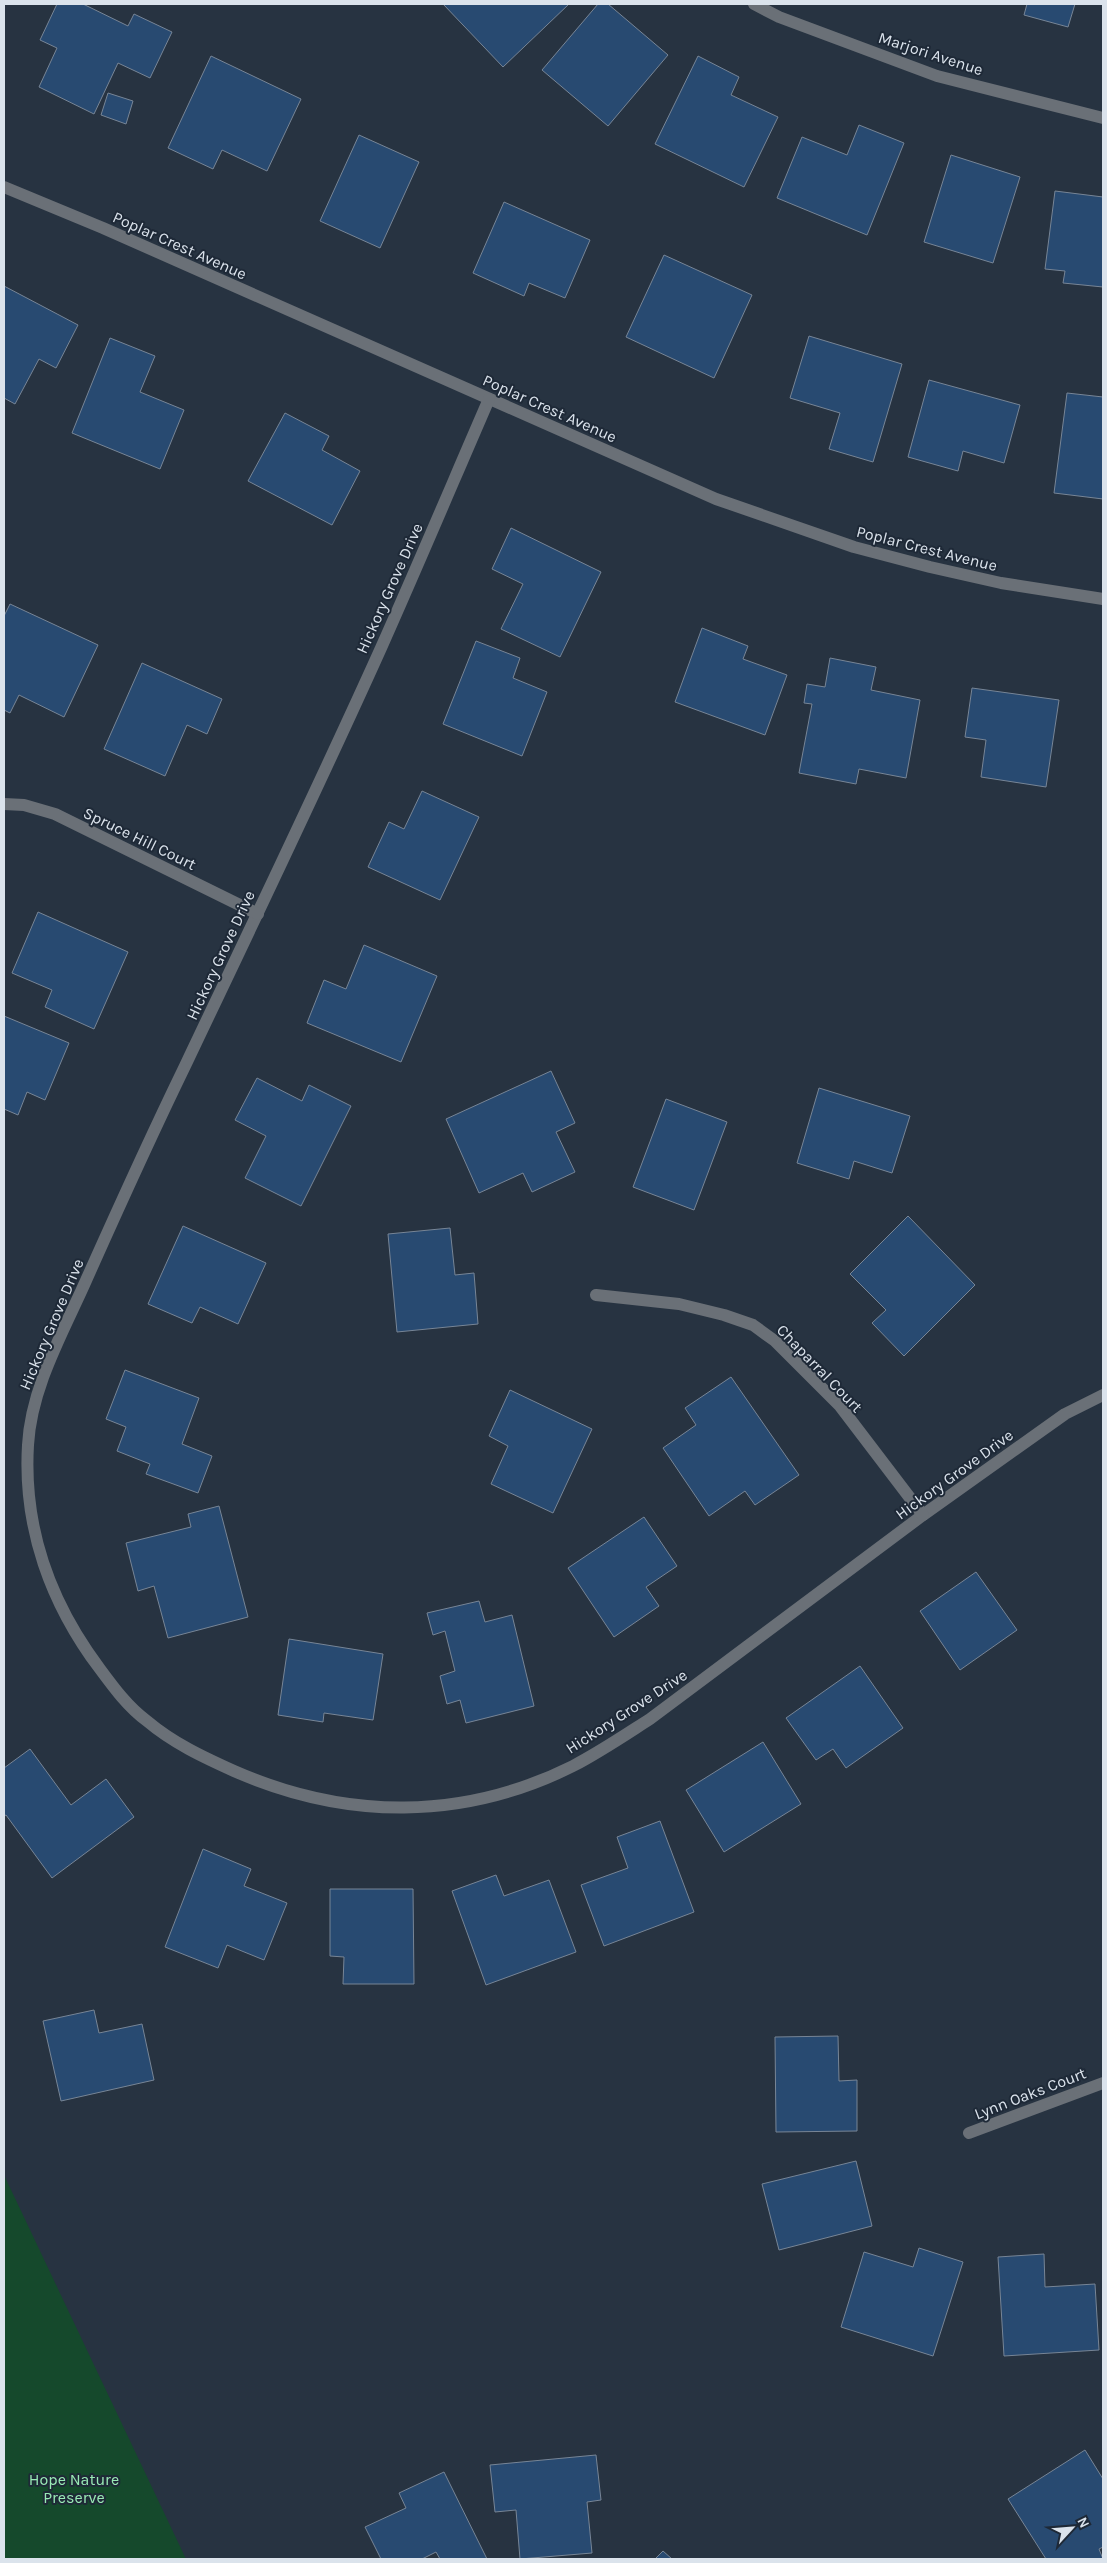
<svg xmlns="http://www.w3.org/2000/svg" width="1107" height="2563" viewBox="0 0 1107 2563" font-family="Karla,sans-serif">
<rect width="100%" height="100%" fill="#273341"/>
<!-- green -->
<path fill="#15492c" d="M 4,2175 L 186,2559 L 4,2559 Z"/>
<!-- building -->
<g fill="#284a71" stroke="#778596">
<path d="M 57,4 L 83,4 L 128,26 L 134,14 L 172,32 L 150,78 L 118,63 L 94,114 L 39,87 L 57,48 L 40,40 Z"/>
<path d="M 443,4 L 569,4 L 503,67 Z"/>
<path d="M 598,4 L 608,4 L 668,55 L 608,126 L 542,70 Z"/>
<path d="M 1027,4 L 1075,4 L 1068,27 L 1024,15 Z"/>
<path d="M 211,56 L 301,99 L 267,171 L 222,150 L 213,169 L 168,148 Z"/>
<path d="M 698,56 L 739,77 L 731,95 L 778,117 L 744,187 L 655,144 Z"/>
<path d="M 108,93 L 133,101 L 126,124 L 101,115 Z"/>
<path d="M 859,125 L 904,143 L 867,235 L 777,198 L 802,137 L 847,155 Z"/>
<path d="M 359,135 L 419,162 L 380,248 L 320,221 Z"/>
<path d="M 951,155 L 1020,177 L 993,263 L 924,242 Z"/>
<path d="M 1055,191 L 1103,197 L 1103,287 L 1063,283 L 1065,271 L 1045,269 Z"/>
<path d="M 504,202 L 590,240 L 565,298 L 529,283 L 524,296 L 473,273 Z"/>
<path d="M 664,255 L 752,295 L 714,378 L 626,337 Z"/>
<path d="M 4,286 L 78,325 L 56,368 L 39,359 L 15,404 L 4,398 Z"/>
<path d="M 809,336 L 902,364 L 873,462 L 829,449 L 840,413 L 790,398 Z"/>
<path d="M 110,338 L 155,356 L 140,392 L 184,410 L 160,469 L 72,433 Z"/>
<path d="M 929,380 L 1020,405 L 1004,463 L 963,451 L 958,471 L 908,457 Z"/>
<path d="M 1067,393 L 1103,397 L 1103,499 L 1054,493 Z"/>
<path d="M 285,413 L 329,436 L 322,450 L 360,471 L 332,525 L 248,481 Z"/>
<path d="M 511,528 L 601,572 L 560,657 L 501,629 L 523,584 L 492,569 Z"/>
<path d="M 10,604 L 98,645 L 64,717 L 19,695 L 10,713 L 4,710 L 4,616 Z"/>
<path d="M 702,628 L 748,646 L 743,659 L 787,675 L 765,735 L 675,702 Z"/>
<path d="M 476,641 L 520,658 L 513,678 L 547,692 L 522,756 L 443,724 Z"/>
<path d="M 830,658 L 876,667 L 871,690 L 920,700 L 906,778 L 859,769 L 856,784 L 799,773 L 812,704 L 804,703 L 807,684 L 825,687 Z"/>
<path d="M 142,663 L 222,699 L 207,734 L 187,725 L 165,776 L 104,749 Z"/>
<path d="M 972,688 L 1059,700 L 1046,787 L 981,777 L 986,740 L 965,737 Z"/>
<path d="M 422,791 L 479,817 L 440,900 L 368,867 L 389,822 L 404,829 Z"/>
<path d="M 38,912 L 128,952 L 94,1029 L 45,1007 L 52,990 L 12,973 Z"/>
<path d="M 364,945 L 437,976 L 401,1062 L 307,1023 L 324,980 L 346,989 Z"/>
<path d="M 4,1016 L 69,1043 L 45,1100 L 27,1092 L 18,1115 L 4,1109 Z"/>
<path d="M 551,1071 L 575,1123 L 556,1132 L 575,1172 L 532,1192 L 523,1173 L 479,1193 L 446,1119 Z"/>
<path d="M 257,1078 L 302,1101 L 309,1085 L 351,1106 L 301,1206 L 245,1178 L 266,1136 L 235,1120 Z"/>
<path d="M 819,1088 L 910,1116 L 892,1173 L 854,1161 L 849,1179 L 797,1163 Z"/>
<path d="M 666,1099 L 727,1122 L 694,1210 L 633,1187 Z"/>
<path d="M 908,1216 L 975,1285 L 904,1356 L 872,1323 L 886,1310 L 850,1274 Z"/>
<path d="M 183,1226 L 266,1263 L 238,1324 L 200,1307 L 192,1323 L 148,1304 Z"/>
<path d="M 450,1228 L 455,1275 L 474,1273 L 478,1324 L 397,1332 L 388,1234 Z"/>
<path d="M 125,1370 L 199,1398 L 182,1444 L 212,1456 L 198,1493 L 146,1474 L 150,1464 L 117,1451 L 126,1427 L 106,1419 Z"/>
<path d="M 731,1377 L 799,1475 L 755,1505 L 745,1491 L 709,1516 L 663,1448 L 696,1425 L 685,1408 Z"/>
<path d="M 510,1390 L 592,1429 L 553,1513 L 491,1484 L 508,1446 L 489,1436 Z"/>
<path d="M 219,1506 L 248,1617 L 168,1638 L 154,1586 L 138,1591 L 126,1543 L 191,1527 L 188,1514 Z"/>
<path d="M 644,1517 L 677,1566 L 646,1587 L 659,1606 L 614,1637 L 568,1568 Z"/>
<path d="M 976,1572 L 1017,1630 L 960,1670 L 920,1611 Z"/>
<path d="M 479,1601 L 485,1622 L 512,1615 L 534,1706 L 466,1723 L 460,1700 L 447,1704 L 440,1676 L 455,1671 L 445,1631 L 433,1635 L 427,1613 Z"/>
<path d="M 289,1639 L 383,1654 L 373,1720 L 324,1713 L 323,1722 L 278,1715 Z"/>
<path d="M 860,1666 L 903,1728 L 846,1768 L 833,1749 L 816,1760 L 786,1718 Z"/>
<path d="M 763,1742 L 801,1804 L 724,1852 L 686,1790 Z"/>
<path d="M 30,1749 L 71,1805 L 106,1779 L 134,1817 L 52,1878 L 6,1815 L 4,1816 L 4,1768 Z"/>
<path d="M 660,1821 L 694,1912 L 604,1946 L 581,1885 L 628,1868 L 617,1837 Z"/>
<path d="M 203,1849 L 251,1869 L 244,1886 L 287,1903 L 264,1960 L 227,1945 L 218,1968 L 165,1947 Z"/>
<path d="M 496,1875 L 504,1896 L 549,1880 L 576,1952 L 486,1985 L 452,1891 Z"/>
<path d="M 330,1889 L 413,1889 L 414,1984 L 343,1984 L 344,1957 L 330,1956 Z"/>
<path d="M 94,2010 L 99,2033 L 142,2024 L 154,2080 L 61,2101 L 43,2021 Z"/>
<path d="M 838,2036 L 839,2081 L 857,2080 L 857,2131 L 776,2132 L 775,2037 Z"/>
<path d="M 856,2161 L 872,2226 L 779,2250 L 762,2184 Z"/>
<path d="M 919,2248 L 963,2262 L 933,2356 L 841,2327 L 864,2252 L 913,2267 Z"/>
<path d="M 1044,2254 L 1045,2287 L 1095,2284 L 1099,2350 L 1004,2356 L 998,2257 Z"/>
<path d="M 1085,2450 L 1103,2479 L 1103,2547 L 1099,2549 L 1103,2559 L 1046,2559 L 1008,2499 Z"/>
<path d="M 596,2455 L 601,2500 L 587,2502 L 592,2553 L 520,2559 L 516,2510 L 495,2512 L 490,2465 Z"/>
<path d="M 444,2472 L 487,2559 L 440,2559 L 436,2552 L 422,2559 L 381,2559 L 365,2527 L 406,2508 L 399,2493 Z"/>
<path d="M 663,2551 L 672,2559 L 655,2559 Z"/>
</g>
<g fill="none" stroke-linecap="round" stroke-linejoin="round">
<!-- minor -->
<g stroke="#6a7077" stroke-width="12">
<path d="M 754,4 L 779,17 L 937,76 L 1103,118"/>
<path d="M 4,187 L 103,228 L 716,499 L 854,547 L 930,567 L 1001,583 L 1103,599"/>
<path d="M 489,399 C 453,482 418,565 381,648 C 318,788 251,927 185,1066 C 150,1138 117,1211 84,1285 C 61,1336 31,1389 28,1445 C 23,1528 51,1604 100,1669 C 114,1688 128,1707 147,1721 C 173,1743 203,1757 234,1771 C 346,1820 463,1821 573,1766 C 600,1752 625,1735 650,1719 L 923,1515 L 1065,1414 L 1103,1395"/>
<path d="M 4,804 L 24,805 L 55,814 L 258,914"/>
<path d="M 596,1295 L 679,1304 L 724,1315 L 753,1325 L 775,1341 L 840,1406 L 923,1515"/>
<path d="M 969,2133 L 1103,2083"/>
</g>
</g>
<g text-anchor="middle" stroke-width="4" stroke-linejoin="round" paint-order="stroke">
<!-- street labels -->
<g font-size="16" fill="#dbe3ec" stroke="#1e2937">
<text transform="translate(931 53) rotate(18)" y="6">Marjori Avenue</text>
<text transform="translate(180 245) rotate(24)" y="6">Poplar Crest Avenue</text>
<text transform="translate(550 408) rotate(24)" y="6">Poplar Crest Avenue</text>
<text transform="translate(927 548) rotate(14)" y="6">Poplar Crest Avenue</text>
<text transform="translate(389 588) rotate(-66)" y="6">Hickory Grove Drive</text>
<text transform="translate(140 838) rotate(26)" y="6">Spruce Hill Court</text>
<text transform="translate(220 955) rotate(-65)" y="6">Hickory Grove Drive</text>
<text transform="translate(51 1324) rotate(-67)" y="6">Hickory Grove Drive</text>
<text transform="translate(820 1368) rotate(46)" y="6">Chaparral Court</text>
<text transform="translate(954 1474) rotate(-36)" y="6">Hickory Grove Drive</text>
<text transform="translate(626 1711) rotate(-33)" y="6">Hickory Grove Drive</text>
<text transform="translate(1030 2093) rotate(-21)" y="6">Lynn Oaks Court</text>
</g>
<!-- park labels -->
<g font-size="16" fill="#99eab5" stroke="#1e2937">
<text x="74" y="2485">Hope Nature<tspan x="74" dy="18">Preserve</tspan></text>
</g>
</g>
<!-- border -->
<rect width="1107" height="2563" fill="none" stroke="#dbe3ec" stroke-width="10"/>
<!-- north arrow -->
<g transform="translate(1072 2528) rotate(64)" stroke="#1e2937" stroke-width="4" paint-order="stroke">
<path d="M0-4L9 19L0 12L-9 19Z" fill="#dbe3ec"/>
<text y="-8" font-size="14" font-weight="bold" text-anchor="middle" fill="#dbe3ec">N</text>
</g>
</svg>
